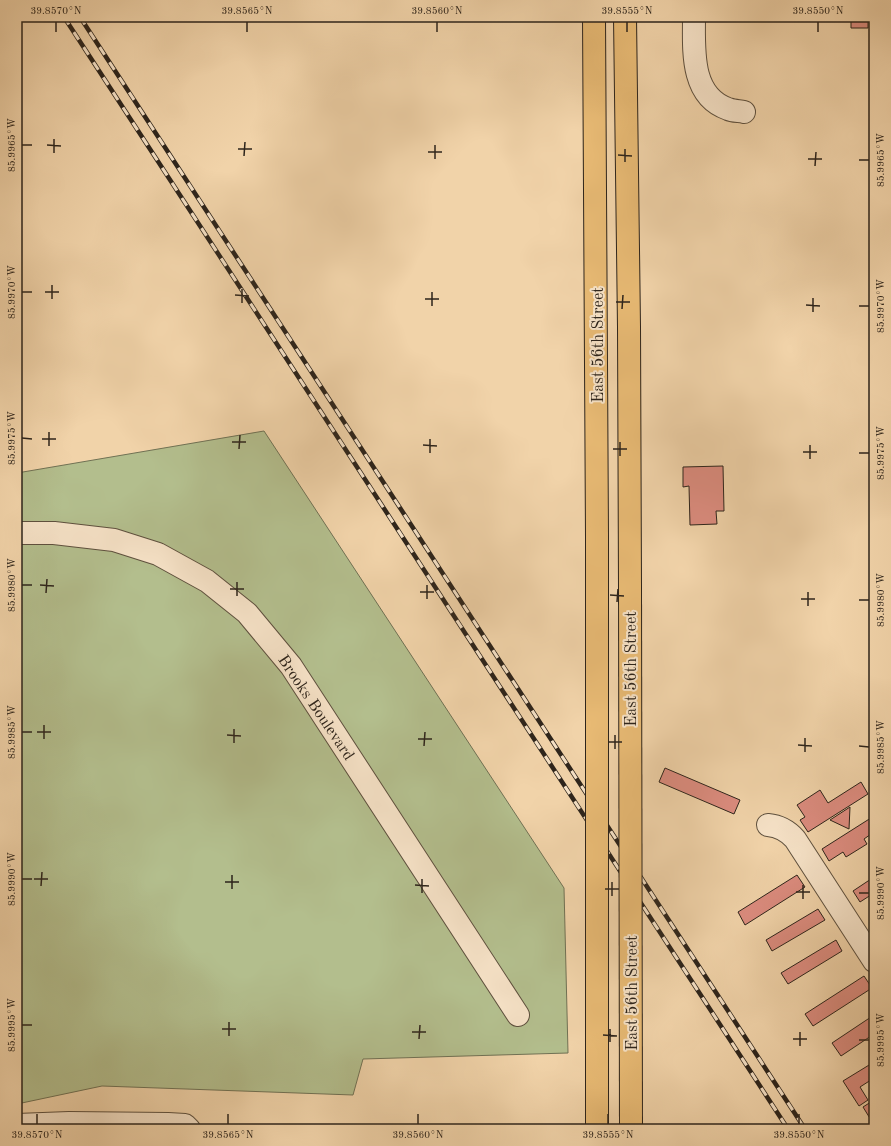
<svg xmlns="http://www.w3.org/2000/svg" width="891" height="1146" viewBox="0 0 891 1146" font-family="'Old Standard TT',serif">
<rect width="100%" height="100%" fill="#f1d3a9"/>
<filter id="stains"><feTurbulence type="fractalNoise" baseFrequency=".005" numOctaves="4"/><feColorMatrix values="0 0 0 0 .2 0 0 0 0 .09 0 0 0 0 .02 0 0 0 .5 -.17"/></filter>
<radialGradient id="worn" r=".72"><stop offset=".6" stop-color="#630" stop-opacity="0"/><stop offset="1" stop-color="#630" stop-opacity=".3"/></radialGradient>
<!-- grass -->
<path fill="#b3be8d" stroke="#707154" d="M 264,431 L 564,888 L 568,1053 L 363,1059 L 353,1095 L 102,1086 L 17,1104 L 17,473 Z"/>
<!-- building -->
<g fill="#dc8c7f" stroke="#2d241b">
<path d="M 814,17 L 874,17 L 874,20 L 868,20 L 868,28 L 851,28 L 851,20 L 814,19 Z"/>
<path d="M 723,466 L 724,511 L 716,511 L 717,524 L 690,525 L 689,486 L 683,487 L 683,467 Z"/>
<path d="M 665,768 L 740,800 L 734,814 L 659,782 Z"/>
<path d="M 861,782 L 868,794 L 808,832 L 800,820 L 805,817 L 797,805 L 820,790 L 828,803 Z"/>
<path d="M 850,807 L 849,829 L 830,820 Z"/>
<path d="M 874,816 L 874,832 L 864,839 L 867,844 L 846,857 L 843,852 L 829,861 L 822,849 Z"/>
<path d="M 797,875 L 805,887 L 745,925 L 738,912 Z"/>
<path d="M 874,877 L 874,893 L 860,902 L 853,891 Z"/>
<path d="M 818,909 L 825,920 L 772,951 L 766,940 Z"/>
<path d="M 836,940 L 842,951 L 788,984 L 781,973 Z"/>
<path d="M 864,976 L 872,988 L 813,1026 L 805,1014 Z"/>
<path d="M 874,1015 L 874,1034 L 841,1056 L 832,1043 Z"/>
<path d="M 874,1062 L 874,1078 L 860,1087 L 868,1100 L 859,1106 L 843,1081 Z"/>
<path d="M 874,1100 L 874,1118 L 871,1120 L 863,1107 Z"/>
</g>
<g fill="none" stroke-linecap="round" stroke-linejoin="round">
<defs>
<g id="minor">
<path d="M 694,17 C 694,49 690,96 728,109 C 733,111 739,111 744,112"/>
<path d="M 17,533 L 54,533 L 114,540 L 158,554 L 207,581 L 247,613 L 291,666 L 518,1015"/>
<path d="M 768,825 C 779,826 787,830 795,839 L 874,961"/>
<path d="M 17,1125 L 69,1123 L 168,1124 L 185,1125 L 189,1129"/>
</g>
<g id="major">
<path d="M 594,17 L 597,536"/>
<path d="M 625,17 L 629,327 L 630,587"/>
<path d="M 597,1129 L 597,1110"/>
</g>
</defs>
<!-- minor casing -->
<use href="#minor" stroke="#5e503e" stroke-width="24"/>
<!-- major casing -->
<use href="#major" stroke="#2d241b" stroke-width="24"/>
<!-- minor -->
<use href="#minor" stroke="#f6e2c7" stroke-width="22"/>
<!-- major -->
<use href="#major" stroke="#e8ba74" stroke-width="22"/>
<defs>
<g id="rail">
<path d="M 64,17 L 788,1129"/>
<path d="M 80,17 L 805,1129"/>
</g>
</defs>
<!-- rail casing -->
<use href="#rail" stroke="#2d241b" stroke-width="4.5"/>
<!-- rail -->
<use href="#rail" stroke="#f6e2c7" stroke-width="3" stroke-dasharray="9" stroke-linecap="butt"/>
<defs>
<g id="major-bridge">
<path d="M 630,587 L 631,1129"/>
<path d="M 597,1110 L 597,536"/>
</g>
</defs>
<!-- major-bridge casing -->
<use href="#major-bridge" stroke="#2d241b" stroke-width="24" stroke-linecap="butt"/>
<!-- major-bridge -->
<use href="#major-bridge" stroke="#e8ba74" stroke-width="22"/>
</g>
<!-- ticks -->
<path fill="none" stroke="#2d241b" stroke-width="1.5" d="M 56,32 L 56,22M 247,32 L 247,22M 437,32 L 437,22M 627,32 L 627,22M 818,32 L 818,22M 22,145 L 32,145M 47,145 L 61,146M 238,149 L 252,149M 428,152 L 442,152M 54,153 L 54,139M 618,155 L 632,156M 244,156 L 245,142M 435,159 L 435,145M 808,159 L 822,159M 859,160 L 869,160M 625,162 L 625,149M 815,166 L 816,152M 22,292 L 32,292M 45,292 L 59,292M 235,295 L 249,296M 52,299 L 52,285M 425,299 L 439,299M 616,302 L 630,302M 242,303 L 242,289M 806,305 L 820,306M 432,306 L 432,292M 859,306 L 869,306M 622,309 L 623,295M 813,312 L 813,298M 22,438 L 32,439M 42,439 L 56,439M 232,442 L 246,442M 423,445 L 437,446M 49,446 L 49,432M 239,449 L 240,435M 613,449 L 627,449M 803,452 L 817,452M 430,453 L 430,439M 859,453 L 869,453M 620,456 L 620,442M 810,459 L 810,445M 22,585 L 32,585M 40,585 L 54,586M 230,589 L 244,589M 420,592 L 434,592M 46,593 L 47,579M 610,595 L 624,596M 237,596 L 237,582M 427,599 L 427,585M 801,599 L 815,599M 859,600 L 869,600M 617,602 L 618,589M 808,606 L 808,592M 22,732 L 32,732M 37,732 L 51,732M 227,735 L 241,736M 44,739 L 44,725M 418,739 L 432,739M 608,742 L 622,742M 234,743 L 234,729M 798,745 L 812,746M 424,746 L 425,732M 859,746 L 869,747M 615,749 L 615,735M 805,752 L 805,738M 22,879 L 32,879M 34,879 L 48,879M 225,882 L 239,882M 415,885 L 429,886M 41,886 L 42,872M 232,889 L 232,875M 605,889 L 619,889M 796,892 L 810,892M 422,893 L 422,879M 859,893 L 869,893M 612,896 L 612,882M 803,899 L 803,885M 22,1025 L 32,1025M 222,1029 L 236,1029M 412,1032 L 426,1032M 603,1035 L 617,1036M 229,1036 L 229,1022M 419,1039 L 420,1025M 793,1039 L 807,1039M 859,1040 L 869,1040M 610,1042 L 610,1029M 800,1046 L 800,1032M 37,1124 L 37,1114M 228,1124 L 228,1114M 418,1124 L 418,1114M 608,1124 L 608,1114M 799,1124 L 799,1114"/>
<g text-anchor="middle" stroke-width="4" stroke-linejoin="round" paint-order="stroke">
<!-- street labels -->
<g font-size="16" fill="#2d241b" stroke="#f6e2c7">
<text transform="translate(597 345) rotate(-90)" y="6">East 56th Street</text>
<text transform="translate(630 669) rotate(-90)" y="6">East 56th Street</text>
<text transform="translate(317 707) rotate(56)" y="6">Brooks Boulevard</text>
<text transform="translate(631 993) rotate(-90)" y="6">East 56th Street</text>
</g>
</g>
<!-- margin -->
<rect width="891" height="1146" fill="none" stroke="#f1d3a9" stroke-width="44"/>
<rect x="22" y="22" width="847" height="1102" fill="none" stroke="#2d241b" stroke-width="1.5"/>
<g font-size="10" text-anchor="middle" fill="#2d241b">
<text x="56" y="14">39.8570°N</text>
<text x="247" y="14">39.8565°N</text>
<text x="437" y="14">39.8560°N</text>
<text x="627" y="14">39.8555°N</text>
<text x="818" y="14">39.8550°N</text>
<text transform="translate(11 145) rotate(-90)" y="4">85.9965°W</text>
<text transform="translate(880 160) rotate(-90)" y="4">85.9965°W</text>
<text transform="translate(11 292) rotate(-90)" y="4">85.9970°W</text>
<text transform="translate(880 306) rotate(-90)" y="4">85.9970°W</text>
<text transform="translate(11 438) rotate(-90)" y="4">85.9975°W</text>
<text transform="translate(880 453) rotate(-90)" y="4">85.9975°W</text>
<text transform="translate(11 585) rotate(-90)" y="4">85.9980°W</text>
<text transform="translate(880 600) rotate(-90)" y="4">85.9980°W</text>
<text transform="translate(11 732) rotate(-90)" y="4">85.9985°W</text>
<text transform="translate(880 747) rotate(-90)" y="4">85.9985°W</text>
<text transform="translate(11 879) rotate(-90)" y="4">85.9990°W</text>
<text transform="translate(880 893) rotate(-90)" y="4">85.9990°W</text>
<text transform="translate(11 1025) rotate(-90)" y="4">85.9995°W</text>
<text transform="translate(880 1040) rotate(-90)" y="4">85.9995°W</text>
<text x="37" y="1138">39.8570°N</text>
<text x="228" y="1138">39.8565°N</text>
<text x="418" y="1138">39.8560°N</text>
<text x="608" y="1138">39.8555°N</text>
<text x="799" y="1138">39.8550°N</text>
</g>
<rect width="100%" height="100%" filter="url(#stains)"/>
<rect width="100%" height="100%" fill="url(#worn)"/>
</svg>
